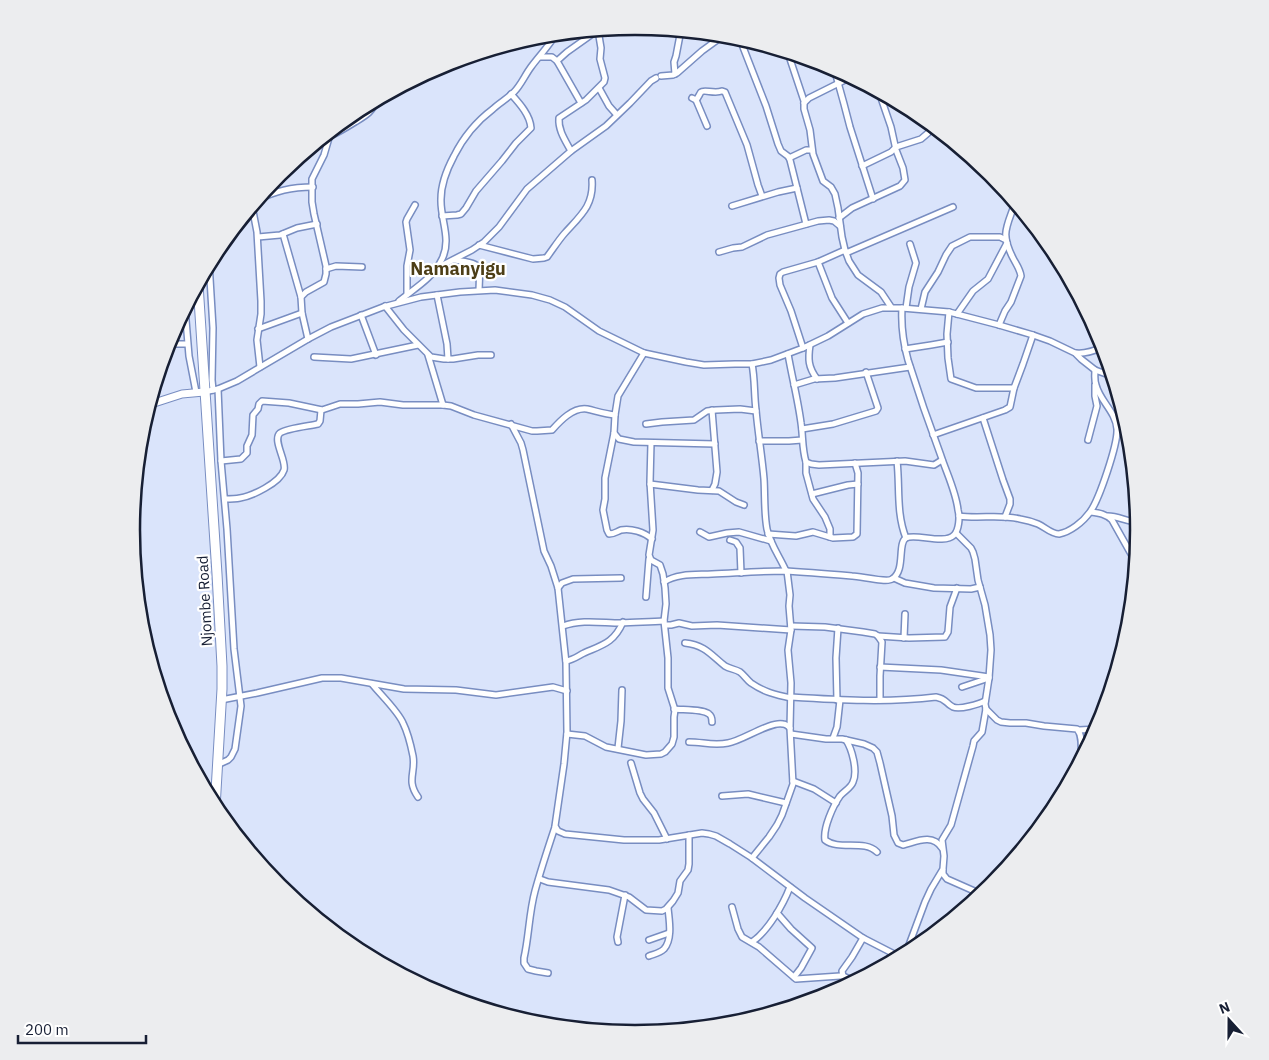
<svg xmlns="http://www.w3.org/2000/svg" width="1269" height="1060" viewBox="0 0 1269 1060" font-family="'IBM Plex Sans',sans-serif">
<rect width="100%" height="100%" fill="#dae4fb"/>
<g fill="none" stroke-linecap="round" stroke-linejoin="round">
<defs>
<g id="street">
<path d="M 743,39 L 743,47 L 766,106 L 778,144 L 781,151 L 789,157 L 790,160 L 806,224"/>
<path d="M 788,53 L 804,101 L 804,109 L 810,130 L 813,154 L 823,181 L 831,187 L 835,194 L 838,208 L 842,237 L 845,250 L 849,261 L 858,275 L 881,292 L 891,307"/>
<path d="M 540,57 L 552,57 L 557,61 L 581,103"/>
<path d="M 557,61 L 567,52 L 598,30"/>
<path d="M 834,68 L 844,104 L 850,127 L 873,199"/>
<path d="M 675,74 L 674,62 L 676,56 L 680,35 L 681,31"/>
<path d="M 661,76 L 673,75 L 677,73 L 702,51 L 724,35"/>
<path d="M 599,88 L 609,106 L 617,115"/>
<path d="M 692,98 L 696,100 C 698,98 699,95 701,92 C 704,89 714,94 722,91 L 725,92 L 747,145 L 758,185 L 762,196"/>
<path d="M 696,100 L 707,126"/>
<path d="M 804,103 L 809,98 L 851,77"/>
<path d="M 330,136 C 339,132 347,127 355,122 C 365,116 373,112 376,100"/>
<path d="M 571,151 C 565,140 558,130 559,118 L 586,100 L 604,82 L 605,78 L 600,59 L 601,48 L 598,30"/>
<path d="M 789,158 L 806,150 L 812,150"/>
<path d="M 862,166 L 891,152 L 896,147 L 921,139 L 928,133"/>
<path d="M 264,197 L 266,189"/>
<path d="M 257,200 C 276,191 291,187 313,187"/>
<path d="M 252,206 L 257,232 L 261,301 L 261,314 L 257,340 L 260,367"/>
<path d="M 732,206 L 778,192 L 797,188"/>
<path d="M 442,216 L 457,215 L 461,214 L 466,208 L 476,191 L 502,161 L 516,143 L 531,128 C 530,115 520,104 511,94"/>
<path d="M 839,218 L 852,208 L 900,186 L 905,180 L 903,168 L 896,150 L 891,127 L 879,92"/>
<path d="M 283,234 L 301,297"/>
<path d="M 258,237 L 280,235 L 297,228 L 317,224"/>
<path d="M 479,245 L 533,259 L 544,258 L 547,257 C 553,249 558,241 564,234 C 580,216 594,206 592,180"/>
<path d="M 719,252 L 733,248 L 742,247 L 767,235 L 818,221 L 829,220 L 834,221 L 840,226"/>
<path d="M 846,253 L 953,207"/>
<path d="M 454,260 C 482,264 480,263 479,290"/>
<path d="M 209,262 L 213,328 L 212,380 L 213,390"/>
<path d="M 818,262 L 832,298 L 848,323"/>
<path d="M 437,268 L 472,250 L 484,242 L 499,227 L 527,189 L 571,151 L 606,126 L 630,103 L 651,81 L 656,78"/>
<path d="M 326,269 L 336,266 L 362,267"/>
<path d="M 407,294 L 407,266 L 410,250 L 406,222 L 407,219 L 415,205"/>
<path d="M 437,295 L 447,344 L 448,359"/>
<path d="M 399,301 C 415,288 433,278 442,259 C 452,239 440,219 441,199 C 441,184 447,169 454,156 C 463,138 477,121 493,109 C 499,103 507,99 514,92 C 521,85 525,75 531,67 C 539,56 549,46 556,34"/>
<path d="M 385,306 L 404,330 L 431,357 L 444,359 L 453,359 L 478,355 L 491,355"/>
<path d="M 185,308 L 189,356 L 196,392"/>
<path d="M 906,308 L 909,287 L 916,263 L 910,244"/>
<path d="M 921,309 L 925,292 L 938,272 L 946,255 L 952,246 L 970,237 L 1000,237 L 1006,240"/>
<path d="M 949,312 L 947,334 L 948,358 L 951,379 L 976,388 L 1014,388"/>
<path d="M 957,314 L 973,291 L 988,279 L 1007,243"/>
<path d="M 361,315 L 376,355"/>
<path d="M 999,325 L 1005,311 L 1011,302 L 1021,276 C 1020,269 1016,264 1013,258 C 1000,233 1007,227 1015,203"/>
<path d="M 258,329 L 302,313"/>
<path d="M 308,339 L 302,313 L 301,297 L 306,292 L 324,282 L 326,274 L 326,266 L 314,214 L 312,202 L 312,179 L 324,155 L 331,131"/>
<path d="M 167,344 L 187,344"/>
<path d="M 810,345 C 808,359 808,367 817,379"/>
<path d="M 803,348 L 791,311 L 780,285 L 779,278 L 780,274 L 783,272 L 818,262 L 845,250"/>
<path d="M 905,349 L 931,345 L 948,342"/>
<path d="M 644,353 L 618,396 L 615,415 L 614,433 L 605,478 L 605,499 L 603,510 L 607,530 L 609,534 C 614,534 616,532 621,530 C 631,528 644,532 652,539"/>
<path d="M 1076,353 C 1086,354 1094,351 1103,347"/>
<path d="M 788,354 C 792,377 798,400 801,423 C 803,436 802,449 806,462 L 811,464 L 819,465 L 905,461 L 934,465 L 942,460"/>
<path d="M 428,355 L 443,405"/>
<path d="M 314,357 L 351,359 L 418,345"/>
<path d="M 752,364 C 755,379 754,394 756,410 C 758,433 762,456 764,479 C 765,495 764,513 767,529 C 770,544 780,557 786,571"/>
<path d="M 794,385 L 814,379 L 835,378 L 910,367"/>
<path d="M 204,392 L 218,389 L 237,381 L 308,339 L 331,327 L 383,307 L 421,297 L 460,292 L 495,290 L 532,295 L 550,300 L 565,307 L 599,331 L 644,353 L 686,362 L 704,365 L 735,364 L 752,364 L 771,360 L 803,348 L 828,336 L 863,314 L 882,308 L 902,308 L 949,312 L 999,325 L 1033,335 L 1050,341 L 1075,353 L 1081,359 L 1095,370 L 1112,376"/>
<path d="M 712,410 L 717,472 L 715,484 L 712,490"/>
<path d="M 983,418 L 1003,480 L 1010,499 L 1010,504 L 1005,517"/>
<path d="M 511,424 L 521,443 L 523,450 L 544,551 L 551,566 L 558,588 L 566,663 L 567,732 L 564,764 L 555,826 L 558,831 L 565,834 L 624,840 L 659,840 L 702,833 L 709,834 L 716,836 L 730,844 L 752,858 L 805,898 L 863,938 L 900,957"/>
<path d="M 646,424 L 662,422 L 694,420 L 707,411 L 716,410 L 740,409 L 756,411"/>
<path d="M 802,429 L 833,424 L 876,411 L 878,408 L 866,372"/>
<path d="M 614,433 L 619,439 L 634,442 L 715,444"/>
<path d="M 933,435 L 1005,410 L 1010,407 L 1014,388 L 1023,364 L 1033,335"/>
<path d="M 1088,440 L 1097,406 L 1095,396 L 1095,385"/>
<path d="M 759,441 L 789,441 L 802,440"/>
<path d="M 221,461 L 241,459 L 247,453 L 247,446 L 252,435 L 253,415 L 258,409 L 259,404 L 262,401 L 289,403 L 322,410 L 340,404 L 358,404 L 380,402 L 403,405 L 443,405 L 451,406 L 474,415 L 532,431 L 537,431 L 552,430 C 560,421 573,407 587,409 C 596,411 605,414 615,415"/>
<path d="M 897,461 C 900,487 896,513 906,538"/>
<path d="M 806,462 L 806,473 L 813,499 L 825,517 L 830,529 L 830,537"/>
<path d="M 650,484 L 698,490 L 719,491 L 736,502 L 744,505"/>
<path d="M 812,494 L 848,485 L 858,484"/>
<path d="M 225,499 C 230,499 235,499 240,498 C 252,496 280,483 284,470 C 287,461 272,440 280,433 C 287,428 309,426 318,424 L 320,421 L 321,410"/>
<path d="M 1091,512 C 1099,513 1106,514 1112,520 L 1135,561"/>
<path d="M 959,516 C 979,519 1000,514 1020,519 C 1026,520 1033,522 1038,524 C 1045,527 1051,534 1059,534 C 1070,532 1083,522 1090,512 C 1099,500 1118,444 1117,429 C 1116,412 1100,401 1096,385 C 1094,380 1095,375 1095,370"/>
<path d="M 1108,516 C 1118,516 1128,522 1137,522"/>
<path d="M 700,532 L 709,537 L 727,533 L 739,532 L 771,541"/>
<path d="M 768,534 L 796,536 L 813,532 L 833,538 L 853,537 L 857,534 L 858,473 L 855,463"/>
<path d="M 730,540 L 736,542 L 740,548 L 741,573"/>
<path d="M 894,578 L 905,583 L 934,588 L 971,589 L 980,587"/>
<path d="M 664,582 C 678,573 697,575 712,574 C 736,573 760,571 784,571 C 806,572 829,574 852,576 C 860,576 887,583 892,579 C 906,571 897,543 906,538 C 916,533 944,545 954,535 C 959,530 960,517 958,510 C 956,492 947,474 941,456 C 929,424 918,392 908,360 C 903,342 901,326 902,308"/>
<path d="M 558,588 L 562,583 L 573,579 L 621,578"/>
<path d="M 646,597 L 649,559"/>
<path d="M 665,625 L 671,625 L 679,623 L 692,626 L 717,625 L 791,630"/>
<path d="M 563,626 C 582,619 602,623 621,623 C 636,622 650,622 664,621"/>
<path d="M 791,626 L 825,627 L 863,632 L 875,634 L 878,636 L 882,642 L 880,676 L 880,700"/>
<path d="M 878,636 L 909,638 L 945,637 L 948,632 L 950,607 L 957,588"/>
<path d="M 904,638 L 905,614"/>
<path d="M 685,643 C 705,645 711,655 725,666 C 730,669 735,669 740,672 C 744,675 747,680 751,683 C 764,692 776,695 791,698"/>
<path d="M 566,661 C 573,660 578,656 584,653 C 602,645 614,643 623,622"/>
<path d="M 880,667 L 941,670 L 989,677"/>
<path d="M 372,684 C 380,694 398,711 403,723 C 408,733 411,746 413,756 C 416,773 406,780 418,797"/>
<path d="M 962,687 L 989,678"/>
<path d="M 791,697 C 839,700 888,703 936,697 C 947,699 945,703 953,707 C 960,710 979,704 985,701"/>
<path d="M 221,700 L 257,693 L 322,678 L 341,678 L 404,689 L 456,690 L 496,695 L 553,687 L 567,691"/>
<path d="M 837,700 L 836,658 L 838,628"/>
<path d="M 674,709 C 683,710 703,709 709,714 C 712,716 712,719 712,722"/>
<path d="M 986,709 L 997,720 L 1001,722 L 1010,723 L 1026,723 L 1044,726 L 1077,729 C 1083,736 1081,748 1081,757"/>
<path d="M 1079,730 L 1097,729"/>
<path d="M 567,734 L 585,736 L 606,747 L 646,755 L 661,754 L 665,752 L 672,744 L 674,737 L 674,717 L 675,710 L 668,688 L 668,658 L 664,621 L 666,604 L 665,588 L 663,574 L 660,565 L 651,560 L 649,555 L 653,530 L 650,482 L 651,443"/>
<path d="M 791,734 L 826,739 L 842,739 L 864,744 L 873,748 L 877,752 L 880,763 L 892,816 L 894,835 L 898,843 L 903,845 C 916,842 932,833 942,848"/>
<path d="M 833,738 L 837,727 L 840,700"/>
<path d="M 846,740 C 852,749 858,771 853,782 C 851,788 844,791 840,796 C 833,806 823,828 825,840 C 839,851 864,839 877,852"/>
<path d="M 689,742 C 703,742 713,746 728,743 C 742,741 770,721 783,724 C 786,724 788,726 790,728"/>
<path d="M 618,748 L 621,721 L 622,690"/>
<path d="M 631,763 L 640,793 L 643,799 L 654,813 L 667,839"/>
<path d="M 217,765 L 228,760 L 231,757 L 235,749 L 241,706 L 234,649 L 227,529 L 221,461 L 218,389"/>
<path d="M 793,781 L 814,789 L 836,803"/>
<path d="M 722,796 L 748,794 L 786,803"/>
<path d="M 752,858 L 769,837 L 777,825 L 782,815 L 793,784 L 790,728 L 791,683 L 788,650 L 791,630 L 789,606 L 790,595 L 787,571"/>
<path d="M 943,870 L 943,874 L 947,879 L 981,894"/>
<path d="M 540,879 L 548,882 L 609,890 L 629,897 L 646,910 L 662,911 L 666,909 L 673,901 L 678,893 L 680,881 L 688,870 L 689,864 L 689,835"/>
<path d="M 971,902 L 976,893"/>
<path d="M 732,907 L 738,929 L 742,937 L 759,947 L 796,979 L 840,976 L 843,976 L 854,981"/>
<path d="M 777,913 L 791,929 L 812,948 L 801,968 L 794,977"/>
<path d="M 649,940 L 669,933"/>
<path d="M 618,942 L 617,937 L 625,895"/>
<path d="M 752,942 C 768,931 783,905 790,887"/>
<path d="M 906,953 L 925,902 L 931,889 L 943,869 L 944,856 L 942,840 L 951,825 L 973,746 L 974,741 L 982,732 L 986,709 L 985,704 L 989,678 L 991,650 L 990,635 L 985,605 L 978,580 L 975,559 L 973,552 L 971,548 L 956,533"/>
<path d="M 649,956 C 654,954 660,953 664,949 C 673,939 669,919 668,908"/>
<path d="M 548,973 L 536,971 L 528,969 L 524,963 L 524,958 C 529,936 529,913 535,891 C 541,869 548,848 555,827"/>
<path d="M 843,976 L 842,971 L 852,957 L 863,938"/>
</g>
<path id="secondary" d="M 148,405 L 182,394 L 204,392"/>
<path id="highway" d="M 198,284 L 217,574 L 222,666 L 222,689 L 215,808"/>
</defs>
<!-- street casing -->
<use href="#street" stroke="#788dc1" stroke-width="8"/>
<!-- secondary casing -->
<use href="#secondary" stroke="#788dc1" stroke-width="9"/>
<!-- highway casing -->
<use href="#highway" stroke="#788dc1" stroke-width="11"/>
<!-- street -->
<use href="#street" stroke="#fff" stroke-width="5"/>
<!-- secondary -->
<use href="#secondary" stroke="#fff" stroke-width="7"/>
<!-- highway -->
<use href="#highway" stroke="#fff" stroke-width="9"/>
</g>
<g text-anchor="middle" stroke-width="4.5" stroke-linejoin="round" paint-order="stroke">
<!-- street labels -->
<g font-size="15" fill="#171f34" stroke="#fff">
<text transform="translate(205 601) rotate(-93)" y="5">Njombe Road</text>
</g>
<!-- quarter labels -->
<g font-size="18" font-weight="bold" fill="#4d3e16" stroke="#fff">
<text x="458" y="275">Namanyigu</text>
</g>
</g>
<!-- crop -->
<path d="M0 0H1269V1060H0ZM140 530a495 495 0 1 1 990 0a495 495 0 1 1-990 0Z" fill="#ecedef" fill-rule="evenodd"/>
<path fill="none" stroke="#171f34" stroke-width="2.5" d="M140 530a495 495 0 1 1 990 0a495 495 0 1 1-990 0Z"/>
<!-- north arrow -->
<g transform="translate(1229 1020) rotate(339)" stroke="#ffffff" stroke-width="4" paint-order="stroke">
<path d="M0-4L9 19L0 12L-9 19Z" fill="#171f34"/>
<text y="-8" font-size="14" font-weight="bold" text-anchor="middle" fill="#171f34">N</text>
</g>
<!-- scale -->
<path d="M18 1035v8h128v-8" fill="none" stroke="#171f34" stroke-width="2.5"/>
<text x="25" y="1035" font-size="15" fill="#171f34" stroke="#ffffff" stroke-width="4" paint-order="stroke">200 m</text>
</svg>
